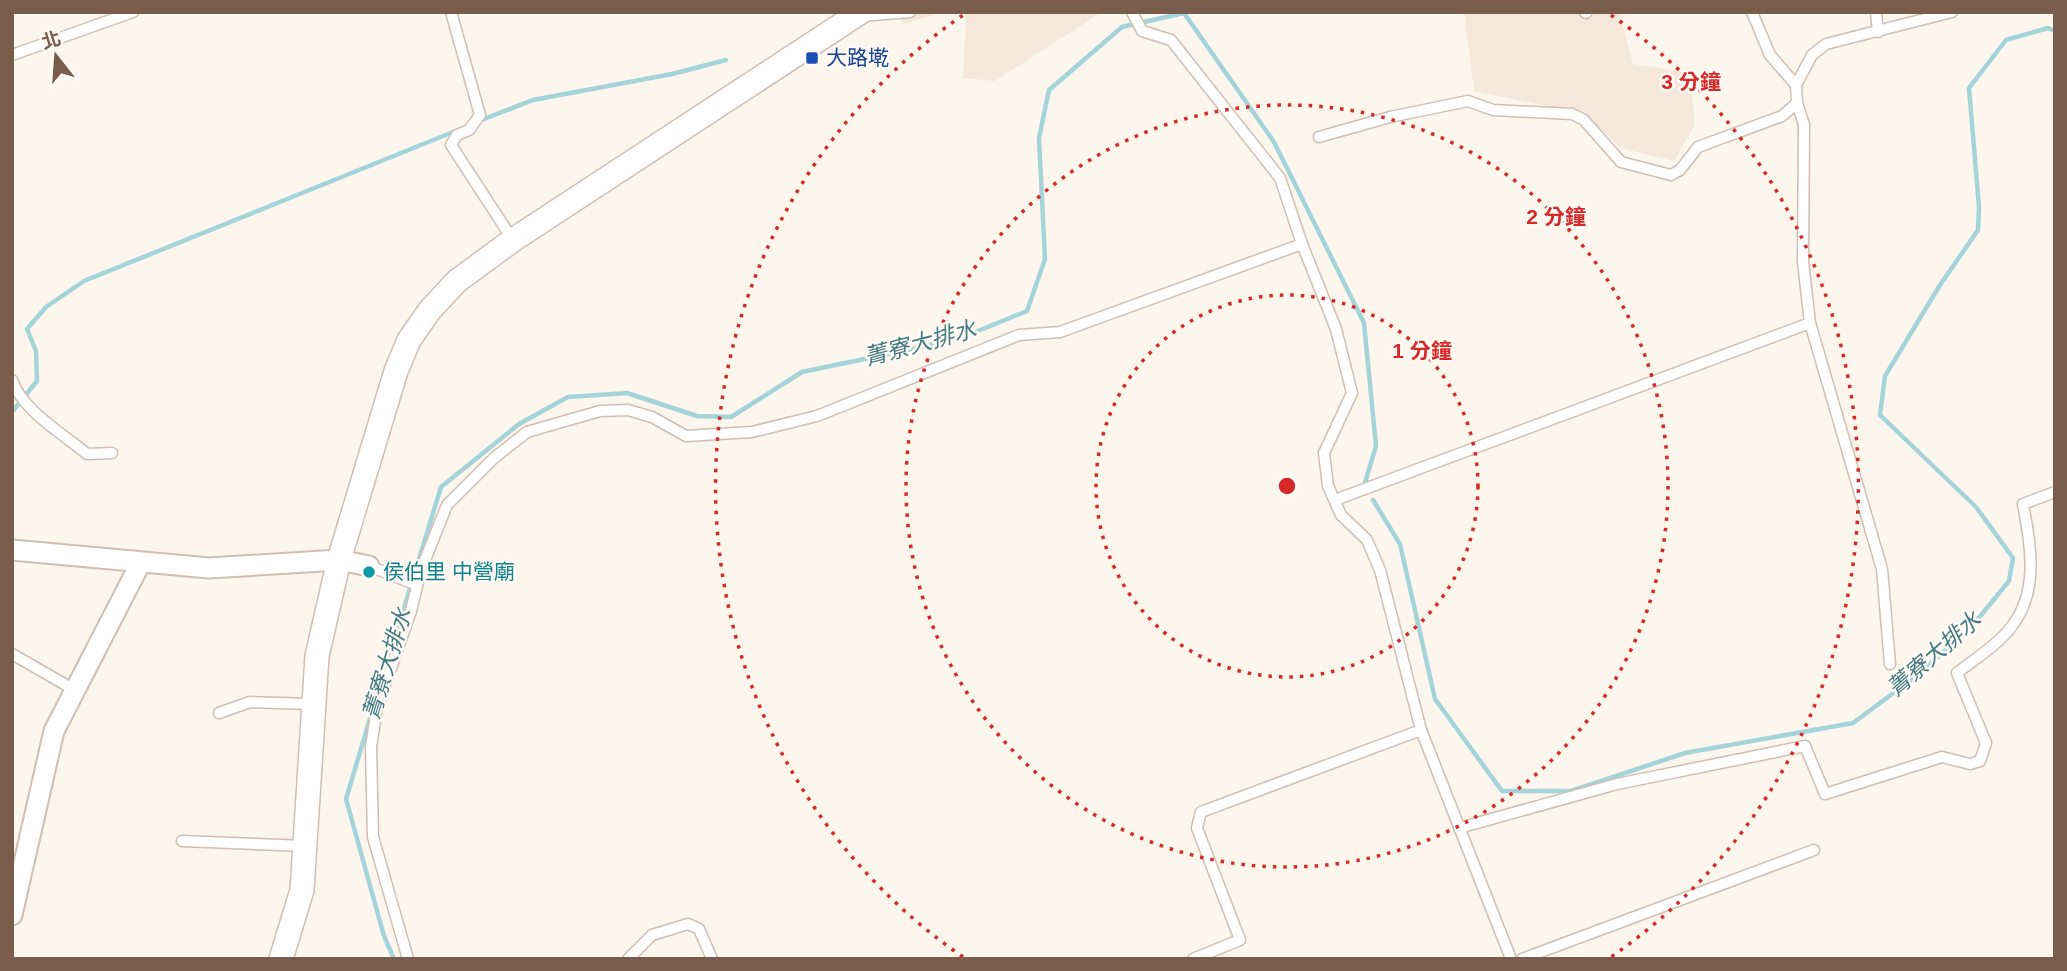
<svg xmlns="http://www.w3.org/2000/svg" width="2067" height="971" viewBox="0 0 2067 971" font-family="Helvetica,'Noto Sans TC',sans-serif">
<rect width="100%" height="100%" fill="#fdf6ec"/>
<!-- residential -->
<g fill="#f5e8da">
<path d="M 895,12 L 942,12 L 904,24 Z"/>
<path d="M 966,12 L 1102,12 L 995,81 L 963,78 Z"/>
<path d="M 1464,12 L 1619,12 L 1633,64 L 1690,73 L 1695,125 L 1674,161 L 1621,148 L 1585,114 L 1474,91 Z"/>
</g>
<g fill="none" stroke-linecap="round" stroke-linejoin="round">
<!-- stream -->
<g stroke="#a5d3da" stroke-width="4.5">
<path d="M 479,121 L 533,100 L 672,74 L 726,60"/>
<path d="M 12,412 L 37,381 L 36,351 L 27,329 L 46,307 L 84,281 L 458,130"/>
<path d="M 1373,500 L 1400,544 L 1435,699 L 1502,791 L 1571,791 L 1685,753 L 1853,723 L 1919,674 L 1973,625 L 2009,581 L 2013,558 L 1976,507 L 1880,415 L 1885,376 L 1940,285 L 1978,230 L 1979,207 L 1969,88 L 2006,40 L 2048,28 L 2055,31"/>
<path d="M 383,677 L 441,487 L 519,424 L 568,397 L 627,393 L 697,416 L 731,417 L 802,372 L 922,347 L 968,335 L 1027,311 L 1045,259 L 1039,138 L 1049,90 L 1122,27 L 1184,13 L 1274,142 L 1364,323 L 1376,446 L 1364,486"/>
<path d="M 372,712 L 346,799 L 384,936 L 394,959"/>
</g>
<defs>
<g id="service">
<path d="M 451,12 L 480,115 L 469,130 L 457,135 L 451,145 L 513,240"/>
<path d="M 1132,12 L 1142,31 L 1171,40 L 1280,178 L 1302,244 L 1336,329 L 1352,393 L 1324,453 L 1328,486 L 1341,515 L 1367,540 L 1380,570 L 1421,730 L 1511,959"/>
<path d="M 1585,12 L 1586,13"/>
<path d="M 1752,12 L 1770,55 L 1796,85 L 1797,103 L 1804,125 L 1803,262 L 1810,323 L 1882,569 L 1890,664"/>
<path d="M 1876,12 L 1878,32"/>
<path d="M 860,16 L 910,12"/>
<path d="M 12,55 L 133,12"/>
<path d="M 1796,85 L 1812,55 L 1826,44 L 1952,12"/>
<path d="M 1319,137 L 1390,117 L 1468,101 L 1493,110 L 1572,114 L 1584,120 L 1621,162 L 1671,175 L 1680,170 L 1698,147 L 1782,116 L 1797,103"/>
<path d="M 12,380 C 22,410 63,434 87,454 L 112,453"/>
<path d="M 1335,500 L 1810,323"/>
<path d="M 369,566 L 417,585"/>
<path d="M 12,654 L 73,689"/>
<path d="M 219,713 L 250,702 L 312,704"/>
<path d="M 1459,828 L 1617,784 L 1805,746 L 1825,794 L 1942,757 L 1970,764 L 1980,761 L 1986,743 L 1957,673 C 1973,660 1995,647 2008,631 C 2040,594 2031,548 2023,504 L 2055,492"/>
<path d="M 182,841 L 306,846"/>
<path d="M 408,959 L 373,837 L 371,747 L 377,708 L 411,611 L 421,570 L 447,505 L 494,458 L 527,432 L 600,411 L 628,410 L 652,417 L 686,436 L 752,432 L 817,416 L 1019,335 L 1060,332 L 1302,244"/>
<path d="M 628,959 L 652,935 L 688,924 L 699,929 L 712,959"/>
<path d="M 1193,959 L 1240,940 L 1197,828 L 1201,812 L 1421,730"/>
<path d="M 1522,959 L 1814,850"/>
</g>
<g id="minor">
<path d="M 12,550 L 209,568 L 339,560 L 369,566"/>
<path d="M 12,915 L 54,731 L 140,564"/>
</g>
<path id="tertiary" d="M 281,959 L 302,890 L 317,656 L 339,560 L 396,371 L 409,340 L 430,310 L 457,281 L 513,240 L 861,12"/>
</defs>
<!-- service casing -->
<use href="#service" stroke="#d1beb0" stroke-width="13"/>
<!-- minor casing -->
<use href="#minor" stroke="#d1beb0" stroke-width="23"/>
<!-- tertiary casing -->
<use href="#tertiary" stroke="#d1beb0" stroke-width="26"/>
<!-- service -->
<use href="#service" stroke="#fff" stroke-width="10"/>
<!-- minor -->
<use href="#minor" stroke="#fff" stroke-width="19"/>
<!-- tertiary -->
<use href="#tertiary" stroke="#fff" stroke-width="23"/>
</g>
<!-- distance rings -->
<g fill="none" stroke="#d62828" stroke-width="3.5" stroke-dasharray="3.5 7">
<circle cx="1287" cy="486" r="191"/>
<circle cx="1287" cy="486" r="381"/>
<path d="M963 957A572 572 0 0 1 963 15M1611 15A572 572 0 0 1 1611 957"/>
</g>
<!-- markers -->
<rect fill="#1a4fb4" stroke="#fffaf3" stroke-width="2.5" x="805" y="51" width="14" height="14" rx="3.5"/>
<circle fill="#0f9aa8" stroke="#fffaf3" stroke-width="2.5" cx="369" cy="572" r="7"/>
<g text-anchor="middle" stroke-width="5" stroke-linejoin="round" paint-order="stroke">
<!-- transit labels -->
<g font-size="21" fill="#164399" stroke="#fffaf3" text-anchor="start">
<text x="826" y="65">大路墘</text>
</g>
<!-- culture labels -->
<g font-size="21" fill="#0d838f" stroke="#fffaf3" text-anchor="start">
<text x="383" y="579">侯伯里 中營廟</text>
</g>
<!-- water labels -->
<g font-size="23" font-style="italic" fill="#437c86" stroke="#fffaf3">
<text transform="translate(920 343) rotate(-15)" y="8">菁寮大排水</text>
<text transform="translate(1934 654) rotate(-41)" y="8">菁寮大排水</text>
<text transform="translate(387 664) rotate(-73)" y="8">菁寮大排水</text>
</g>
</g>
<circle cx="1287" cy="486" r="10" fill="#d62828" stroke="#fffaf3" stroke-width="3.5"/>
<g font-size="21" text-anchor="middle" font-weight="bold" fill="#d62828" stroke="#fffaf3" stroke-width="5" stroke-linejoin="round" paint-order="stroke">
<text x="1691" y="89">3 分鐘</text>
<text x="1556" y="224">2 分鐘</text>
<text x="1422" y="358">1 分鐘</text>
</g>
<!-- border -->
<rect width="2067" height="971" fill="none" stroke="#7a5c4d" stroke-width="28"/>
<!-- north arrow -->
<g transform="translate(56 56) rotate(343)" stroke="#fffaf3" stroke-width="5" paint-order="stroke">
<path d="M0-5L12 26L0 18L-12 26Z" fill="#7a5c4d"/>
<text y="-10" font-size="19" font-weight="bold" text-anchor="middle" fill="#7a5c4d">北</text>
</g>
</svg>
